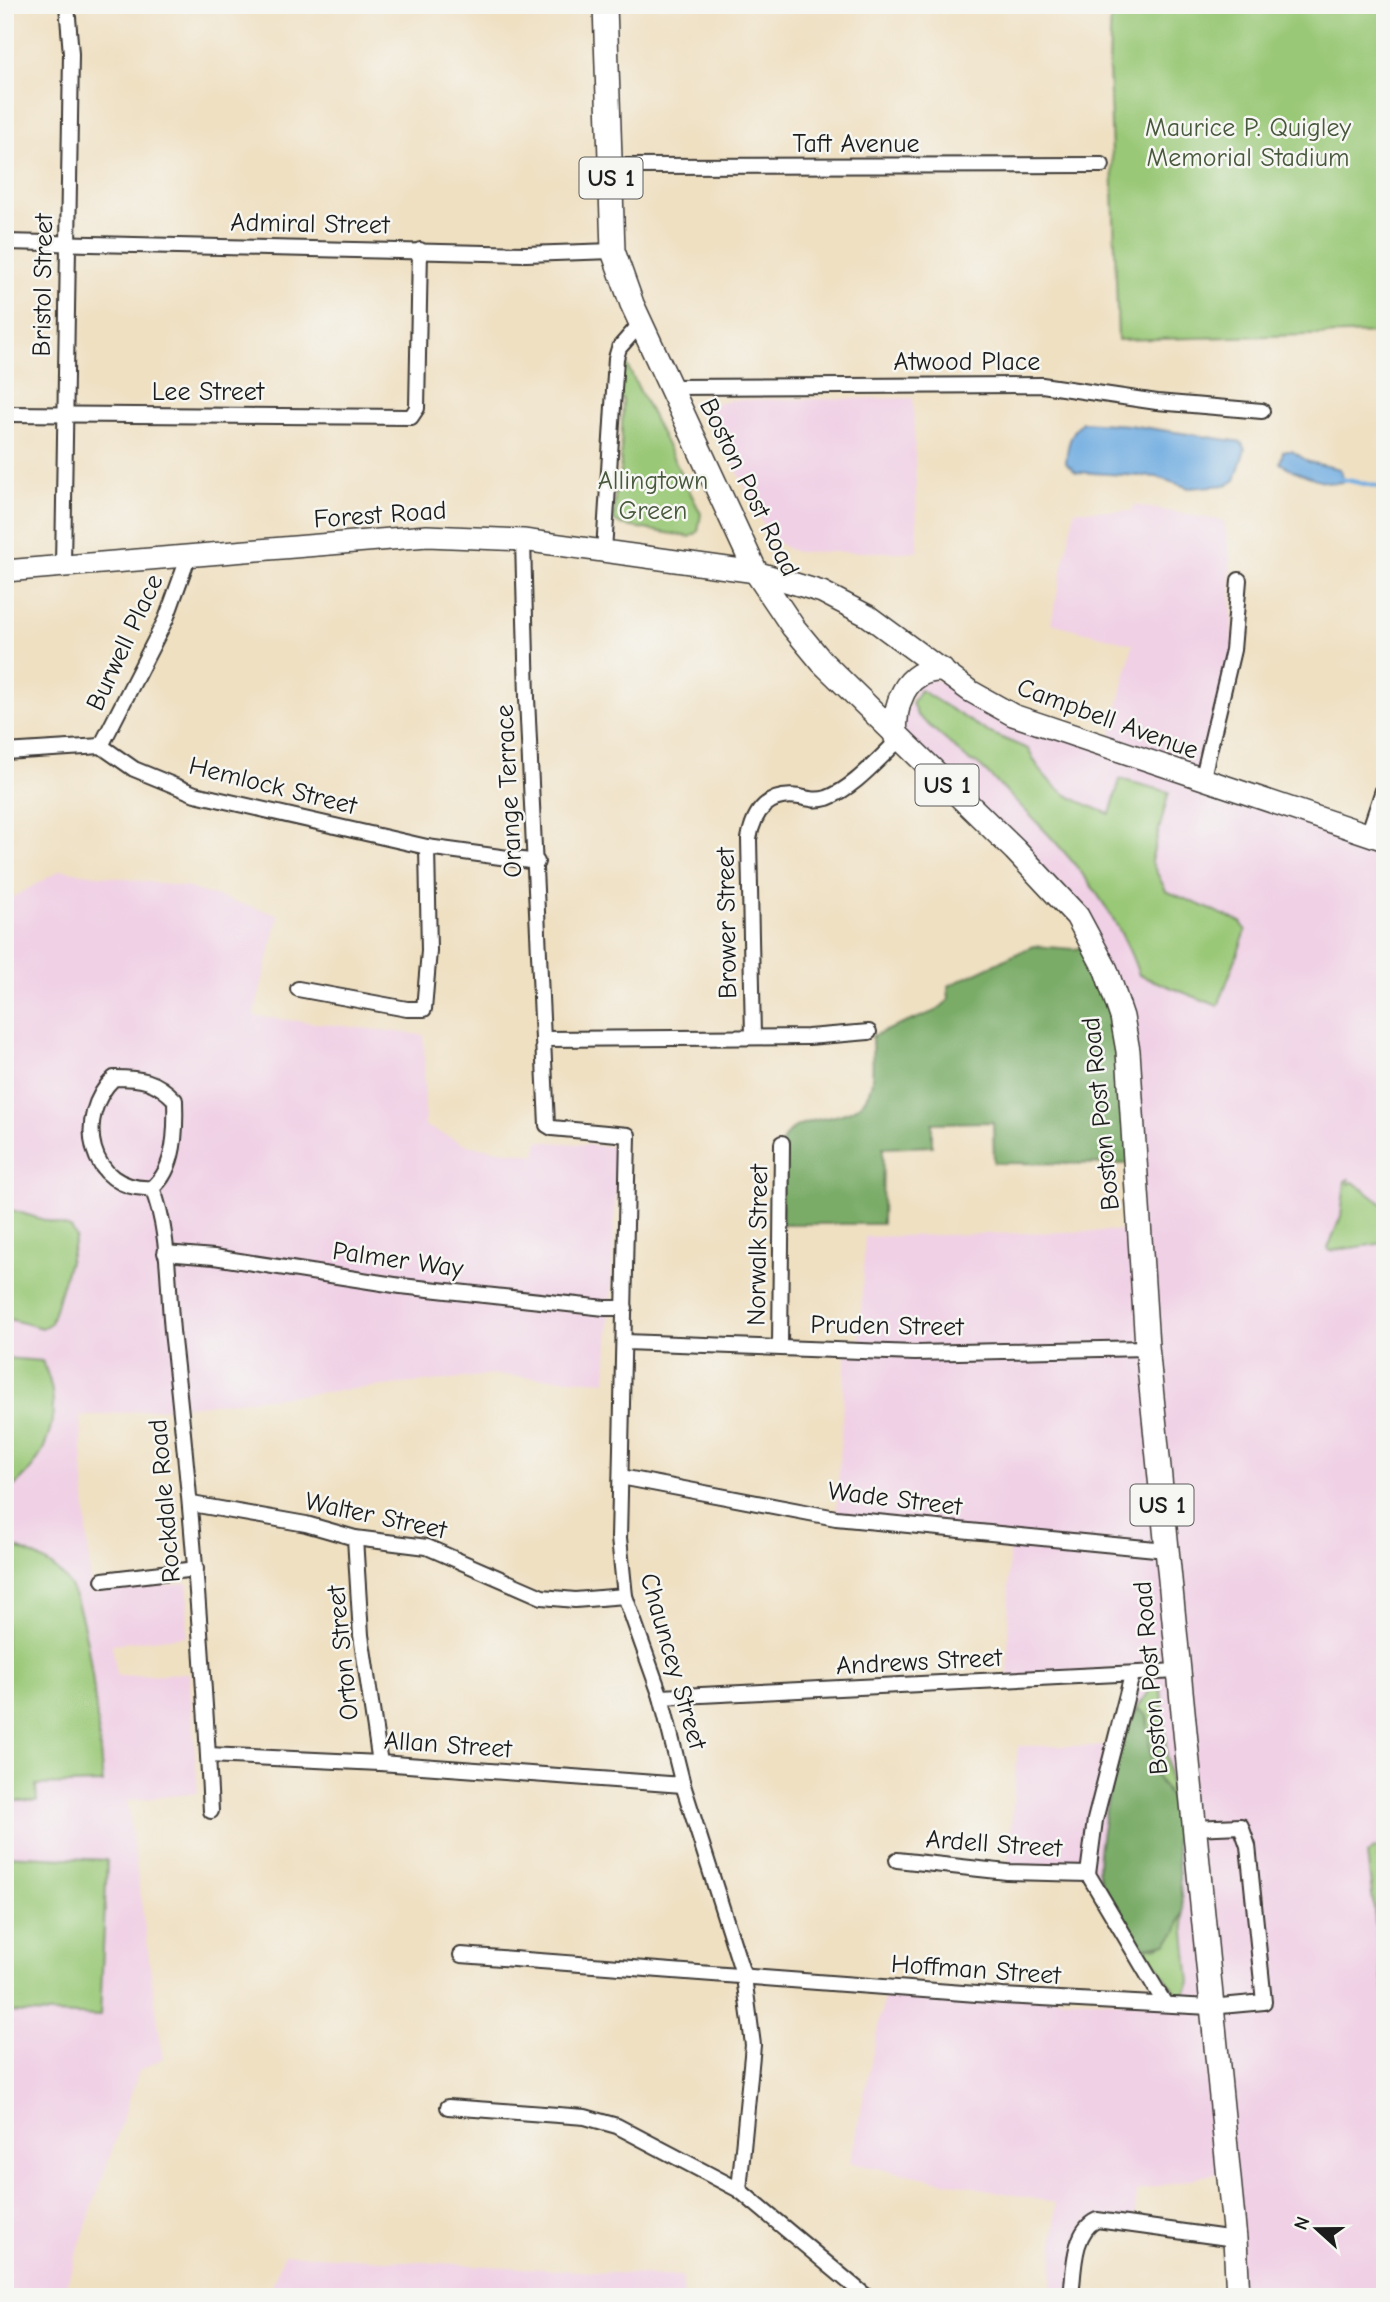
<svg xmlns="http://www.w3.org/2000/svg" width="1390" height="2302" viewBox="0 0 1390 2302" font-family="'Comic Neue',sans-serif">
<rect width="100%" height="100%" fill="#f6f6f2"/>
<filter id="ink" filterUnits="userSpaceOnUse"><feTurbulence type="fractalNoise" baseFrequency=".0143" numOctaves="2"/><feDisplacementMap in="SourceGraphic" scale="14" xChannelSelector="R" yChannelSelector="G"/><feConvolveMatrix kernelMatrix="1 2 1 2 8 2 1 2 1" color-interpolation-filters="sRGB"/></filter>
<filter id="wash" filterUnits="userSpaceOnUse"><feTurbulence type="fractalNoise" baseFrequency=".00686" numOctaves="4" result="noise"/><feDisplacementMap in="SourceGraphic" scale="28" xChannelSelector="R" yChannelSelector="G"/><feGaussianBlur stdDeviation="1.57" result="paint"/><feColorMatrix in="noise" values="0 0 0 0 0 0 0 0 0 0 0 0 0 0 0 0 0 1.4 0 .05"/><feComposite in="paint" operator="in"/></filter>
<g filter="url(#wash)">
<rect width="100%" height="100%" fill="#efe0c2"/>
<!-- built -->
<g fill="#f0d0e5">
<path d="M 913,398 L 918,552 L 796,552 L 784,547 L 768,534 L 709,414 L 711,407 L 717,403 L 731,400 Z"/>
<path d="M 1134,505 L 1224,521 L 1230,555 L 1233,650 L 1202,781 L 1385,840 L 1385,2297 L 1238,2297 L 1228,2171 L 1137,2191 L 1134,2224 L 1088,2226 L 1071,2294 L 1102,2297 L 1051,2297 L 1056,2203 L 850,2163 L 886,1988 L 1164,2004 L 1088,1874 L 1007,1872 L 1018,1746 L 1112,1746 L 1132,1675 L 1008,1681 L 1009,1536 L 836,1518 L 846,1350 L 859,1351 L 865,1237 L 1139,1230 L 1095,945 L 896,738 L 921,674 L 1108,748 L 1133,644 L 1051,623 L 1075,510 L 1132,511 Z"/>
<path d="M 61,870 L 185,887 L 279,915 L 254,1016 L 424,1035 L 425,1126 L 470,1146 L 536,1155 L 539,1141 L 618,1147 L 606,1381 L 492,1375 L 80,1417 L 91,1593 L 188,1583 L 187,1636 L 112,1644 L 117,1676 L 189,1673 L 198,1793 L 127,1801 L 163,2058 L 139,2071 L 62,2297 L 5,2297 L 5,902 Z"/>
<path d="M 284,2254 L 682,2277 L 684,2297 L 268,2297 Z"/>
</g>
<!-- green -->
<g fill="#99c876" stroke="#5a7249" stroke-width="2">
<path d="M 1111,5 L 1385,5 L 1385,333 L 1118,340 L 1109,66 Z"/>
<path d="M 625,361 L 701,514 L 698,532 L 690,537 L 621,525 L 614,521 L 615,495 L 620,486 L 623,400 L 619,396 L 621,362 Z"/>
<path d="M 920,690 L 988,732 L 1028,749 C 1048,790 1069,798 1110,814 L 1120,779 L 1169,792 L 1151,861 L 1166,891 L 1241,922 L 1246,931 L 1218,1006 L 1139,975 C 1109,887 1041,826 977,763 L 971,762 L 917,715 L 912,703 Z"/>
<path d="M 1349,1179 L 1349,1184 L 1353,1182 L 1385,1206 L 1385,1243 L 1330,1251 L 1328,1248 L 1341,1216 L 1345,1181 Z"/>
<path d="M 8,1209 L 71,1228 L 76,1237 L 51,1323 L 42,1328 L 5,1318 L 5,1211 Z"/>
<path d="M 5,1358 L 42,1361 C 66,1409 49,1463 5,1493 Z"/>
<path d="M 5,1544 C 27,1551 55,1563 68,1583 C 92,1619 98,1737 103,1783 L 36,1785 L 37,1801 L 5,1801 Z"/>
<path d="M 1154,1685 L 1161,1690 L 1171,1799 L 1152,1770 L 1147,1716 L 1136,1711 L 1133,1714 Z"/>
<path d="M 1385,1847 L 1385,1997 L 1367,1855 L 1373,1849 Z"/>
<path d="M 5,1855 L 107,1860 L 100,2016 L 5,2012 Z"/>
<path d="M 1183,1912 L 1190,1982 L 1186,1992 L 1178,1995 L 1144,1947 C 1168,1950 1178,1933 1183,1912 Z"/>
</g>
<!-- forest -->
<g fill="#7aac67" stroke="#4b6442" stroke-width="2">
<path d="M 1095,945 L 1106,970 L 1135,1164 L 994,1163 L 993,1122 L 932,1123 L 932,1146 L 883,1148 L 882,1224 L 782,1224 C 782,1206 777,1158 782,1143 C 794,1106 861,1132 871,1085 C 874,1070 872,1052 872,1036 L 936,1011 L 949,1000 L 948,986 L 1033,946 L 1074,949 Z"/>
<path d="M 1139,1709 L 1147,1716 L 1152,1770 L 1171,1799 L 1183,1912 L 1177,1931 L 1167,1943 L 1144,1947 C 1128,1925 1106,1901 1099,1874 C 1093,1852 1122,1722 1139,1709 Z"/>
</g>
<!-- water -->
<g fill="#6eabe0" stroke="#45647e" stroke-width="2">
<path d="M 1082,422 L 1129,425 L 1241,442 L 1245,449 L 1235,480 L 1227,485 L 1189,488 L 1157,477 L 1076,472 L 1066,463 C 1067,447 1070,433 1082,422 Z"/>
<path d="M 1283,451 L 1292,451 L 1309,462 L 1340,469 L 1344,481 C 1331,488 1293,471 1280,463 Z"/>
</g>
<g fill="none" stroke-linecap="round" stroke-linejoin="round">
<!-- stream -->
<path stroke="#6eabe0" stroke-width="4.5" d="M 1341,479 L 1385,488"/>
</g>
</g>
<g filter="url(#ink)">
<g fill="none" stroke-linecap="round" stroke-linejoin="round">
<defs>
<g id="minor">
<path d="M 610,166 L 1102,165"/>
<path d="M 5,242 L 526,254 L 613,251"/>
<path d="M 669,387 L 1042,385 L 1157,402 L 1262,411"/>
<path d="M 5,414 L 411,417 L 417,408 L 420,250"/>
<path d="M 523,540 L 527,698 L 547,1125 L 552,1128 L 628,1135 L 619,1538 L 625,1596 L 661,1697 L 683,1785 L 744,1977 L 753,2045 L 739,2190"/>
<path d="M 604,551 L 616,358 L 619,348 L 640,324"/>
<path d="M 63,566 L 71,54 L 67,5"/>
<path d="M 101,746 L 166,619 L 188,558"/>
<path d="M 5,752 L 101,746 L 134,769 L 195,794 L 427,847 L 537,862"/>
<path d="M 1202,781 L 1233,650 L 1239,580"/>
<path d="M 1368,835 L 1385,784"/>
<path d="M 298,989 L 407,1009 L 424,1009 L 429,951 L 427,847"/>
<path d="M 753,1036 L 749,839 C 754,810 769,792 800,797 C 809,799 817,801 827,798 C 854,788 878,759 899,740"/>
<path d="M 544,1039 L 808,1037 L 869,1032"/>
<path d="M 114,1078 C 141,1078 156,1080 175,1100 C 176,1128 176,1169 152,1188 C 88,1192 74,1116 114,1078 Z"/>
<path d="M 152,1188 C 171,1234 167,1291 173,1340 C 191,1497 203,1653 211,1811"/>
<path d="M 165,1253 L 214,1257 L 401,1286 L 605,1308 L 625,1308"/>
<path d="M 625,1342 L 915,1353 L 1147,1348"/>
<path d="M 780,1347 L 782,1143"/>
<path d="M 621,1477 L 836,1518 L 1166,1550"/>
<path d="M 192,1504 L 306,1524 L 355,1538 L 427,1547 L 542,1597 L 575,1600 L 625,1596"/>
<path d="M 355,1538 L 361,1635 L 380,1763"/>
<path d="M 103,1580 L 196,1569"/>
<path d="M 1132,1675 L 1095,1820 L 1088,1874 L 1165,2004"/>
<path d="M 661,1697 L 1178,1671"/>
<path d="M 208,1755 L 380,1763 L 683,1785"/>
<path d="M 897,1860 L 1007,1872 L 1088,1874"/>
<path d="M 461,1955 L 1003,1996 L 1210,2007 L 1264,2002 L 1248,1846 L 1241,1826 L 1193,1828"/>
<path d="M 448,2107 L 585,2117 L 617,2126 L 739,2190 L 867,2297"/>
<path d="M 1071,2297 C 1074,2274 1072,2231 1097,2220 L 1235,2239"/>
</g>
<path id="secondary" d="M 5,571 L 427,536 L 523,540 L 756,572 L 822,592 L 868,616 L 970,691 L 1013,715 L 1385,840"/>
<g id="primary">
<path d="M 605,5 L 613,251 L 632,304 L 756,572 L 793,627 L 822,662 L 1015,850 L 1077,916 L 1106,970 L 1122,1017 L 1128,1051 L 1147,1346 L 1235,2239 L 1238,2297"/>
<path d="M 896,738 C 893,707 904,668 942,670"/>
</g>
</defs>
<!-- minor casing -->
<use href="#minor" stroke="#3c3935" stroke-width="18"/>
<!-- secondary casing -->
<use href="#secondary" stroke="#3c3935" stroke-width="24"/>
<!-- primary casing -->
<use href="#primary" stroke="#3c3935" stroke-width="26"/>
<!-- minor -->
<use href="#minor" stroke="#fff" stroke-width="14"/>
<!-- secondary -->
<use href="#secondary" stroke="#fff" stroke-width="21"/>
<!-- primary -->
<use href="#primary" stroke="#fff" stroke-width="23"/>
</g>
</g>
<g text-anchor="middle" stroke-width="5" stroke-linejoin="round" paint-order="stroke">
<!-- shield labels -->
<g fill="#f6f6f2" stroke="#5d5d5c" stroke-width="2">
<rect x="579.5" y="157.5" width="63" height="41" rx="5"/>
<rect x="915.5" y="764.5" width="63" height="41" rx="5"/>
<rect x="1130.5" y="1484.5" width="63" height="41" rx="5"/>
</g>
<g font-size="24" font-weight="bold" fill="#1c1c1c">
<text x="611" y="186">US 1</text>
<text x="947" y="793">US 1</text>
<text x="1162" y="1513">US 1</text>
</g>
<!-- park labels -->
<g font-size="26" fill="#48583c" stroke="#f6f6f2">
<text x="1248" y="136">Maurice P. Quigley<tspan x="1248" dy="30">Memorial Stadium</tspan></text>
<text x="653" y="489">Allingtown<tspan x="653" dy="30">Green</tspan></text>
</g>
<!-- street labels -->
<g font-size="26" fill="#1c1c1c" stroke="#f6f6f2">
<text x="856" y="152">Taft Avenue</text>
<text transform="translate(310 223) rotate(1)" y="9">Admiral Street</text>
<text transform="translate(42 285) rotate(-89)" y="9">Bristol Street</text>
<text x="967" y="370">Atwood Place</text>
<text x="208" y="400">Lee Street</text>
<text transform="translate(750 487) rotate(64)" y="9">Boston Post Road</text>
<text transform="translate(380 514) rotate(-4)" y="9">Forest Road</text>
<text transform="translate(124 642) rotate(-65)" y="9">Burwell Place</text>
<text transform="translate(1108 718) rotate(20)" y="9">Campbell Avenue</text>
<text transform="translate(273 785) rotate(14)" y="9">Hemlock Street</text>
<text transform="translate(508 791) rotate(-93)" y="9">Orange Terrace</text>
<text transform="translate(726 923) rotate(-91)" y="9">Brower Street</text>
<text transform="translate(1100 1114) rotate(-96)" y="9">Boston Post Road</text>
<text transform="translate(757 1245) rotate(-89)" y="9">Norwalk Street</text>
<text transform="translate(398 1259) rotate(8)" y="9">Palmer Way</text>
<text transform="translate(887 1325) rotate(1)" y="9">Pruden Street</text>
<text transform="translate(895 1498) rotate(7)" y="9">Wade Street</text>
<text transform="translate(164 1501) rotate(-95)" y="9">Rockdale Road</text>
<text transform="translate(376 1515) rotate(12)" y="9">Walter Street</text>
<text transform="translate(342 1653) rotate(-96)" y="9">Orton Street</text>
<text transform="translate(674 1661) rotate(74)" y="9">Chauncey Street</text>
<text transform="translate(919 1661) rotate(-3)" y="9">Andrews Street</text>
<text transform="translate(1150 1678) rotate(-95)" y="9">Boston Post Road</text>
<text transform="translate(448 1744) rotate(4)" y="9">Allan Street</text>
<text transform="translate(994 1843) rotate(4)" y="9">Ardell Street</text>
<text transform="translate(976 1969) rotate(4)" y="9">Hoffman Street</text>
</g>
</g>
<!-- margin -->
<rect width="1390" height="2302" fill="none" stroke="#f6f6f2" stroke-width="28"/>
<!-- north arrow -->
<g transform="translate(1317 2229) rotate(291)" stroke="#f6f6f2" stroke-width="5" paint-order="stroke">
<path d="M0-5L12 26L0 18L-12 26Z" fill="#1c1c1c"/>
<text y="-10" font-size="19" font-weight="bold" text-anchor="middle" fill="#1c1c1c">N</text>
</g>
</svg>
